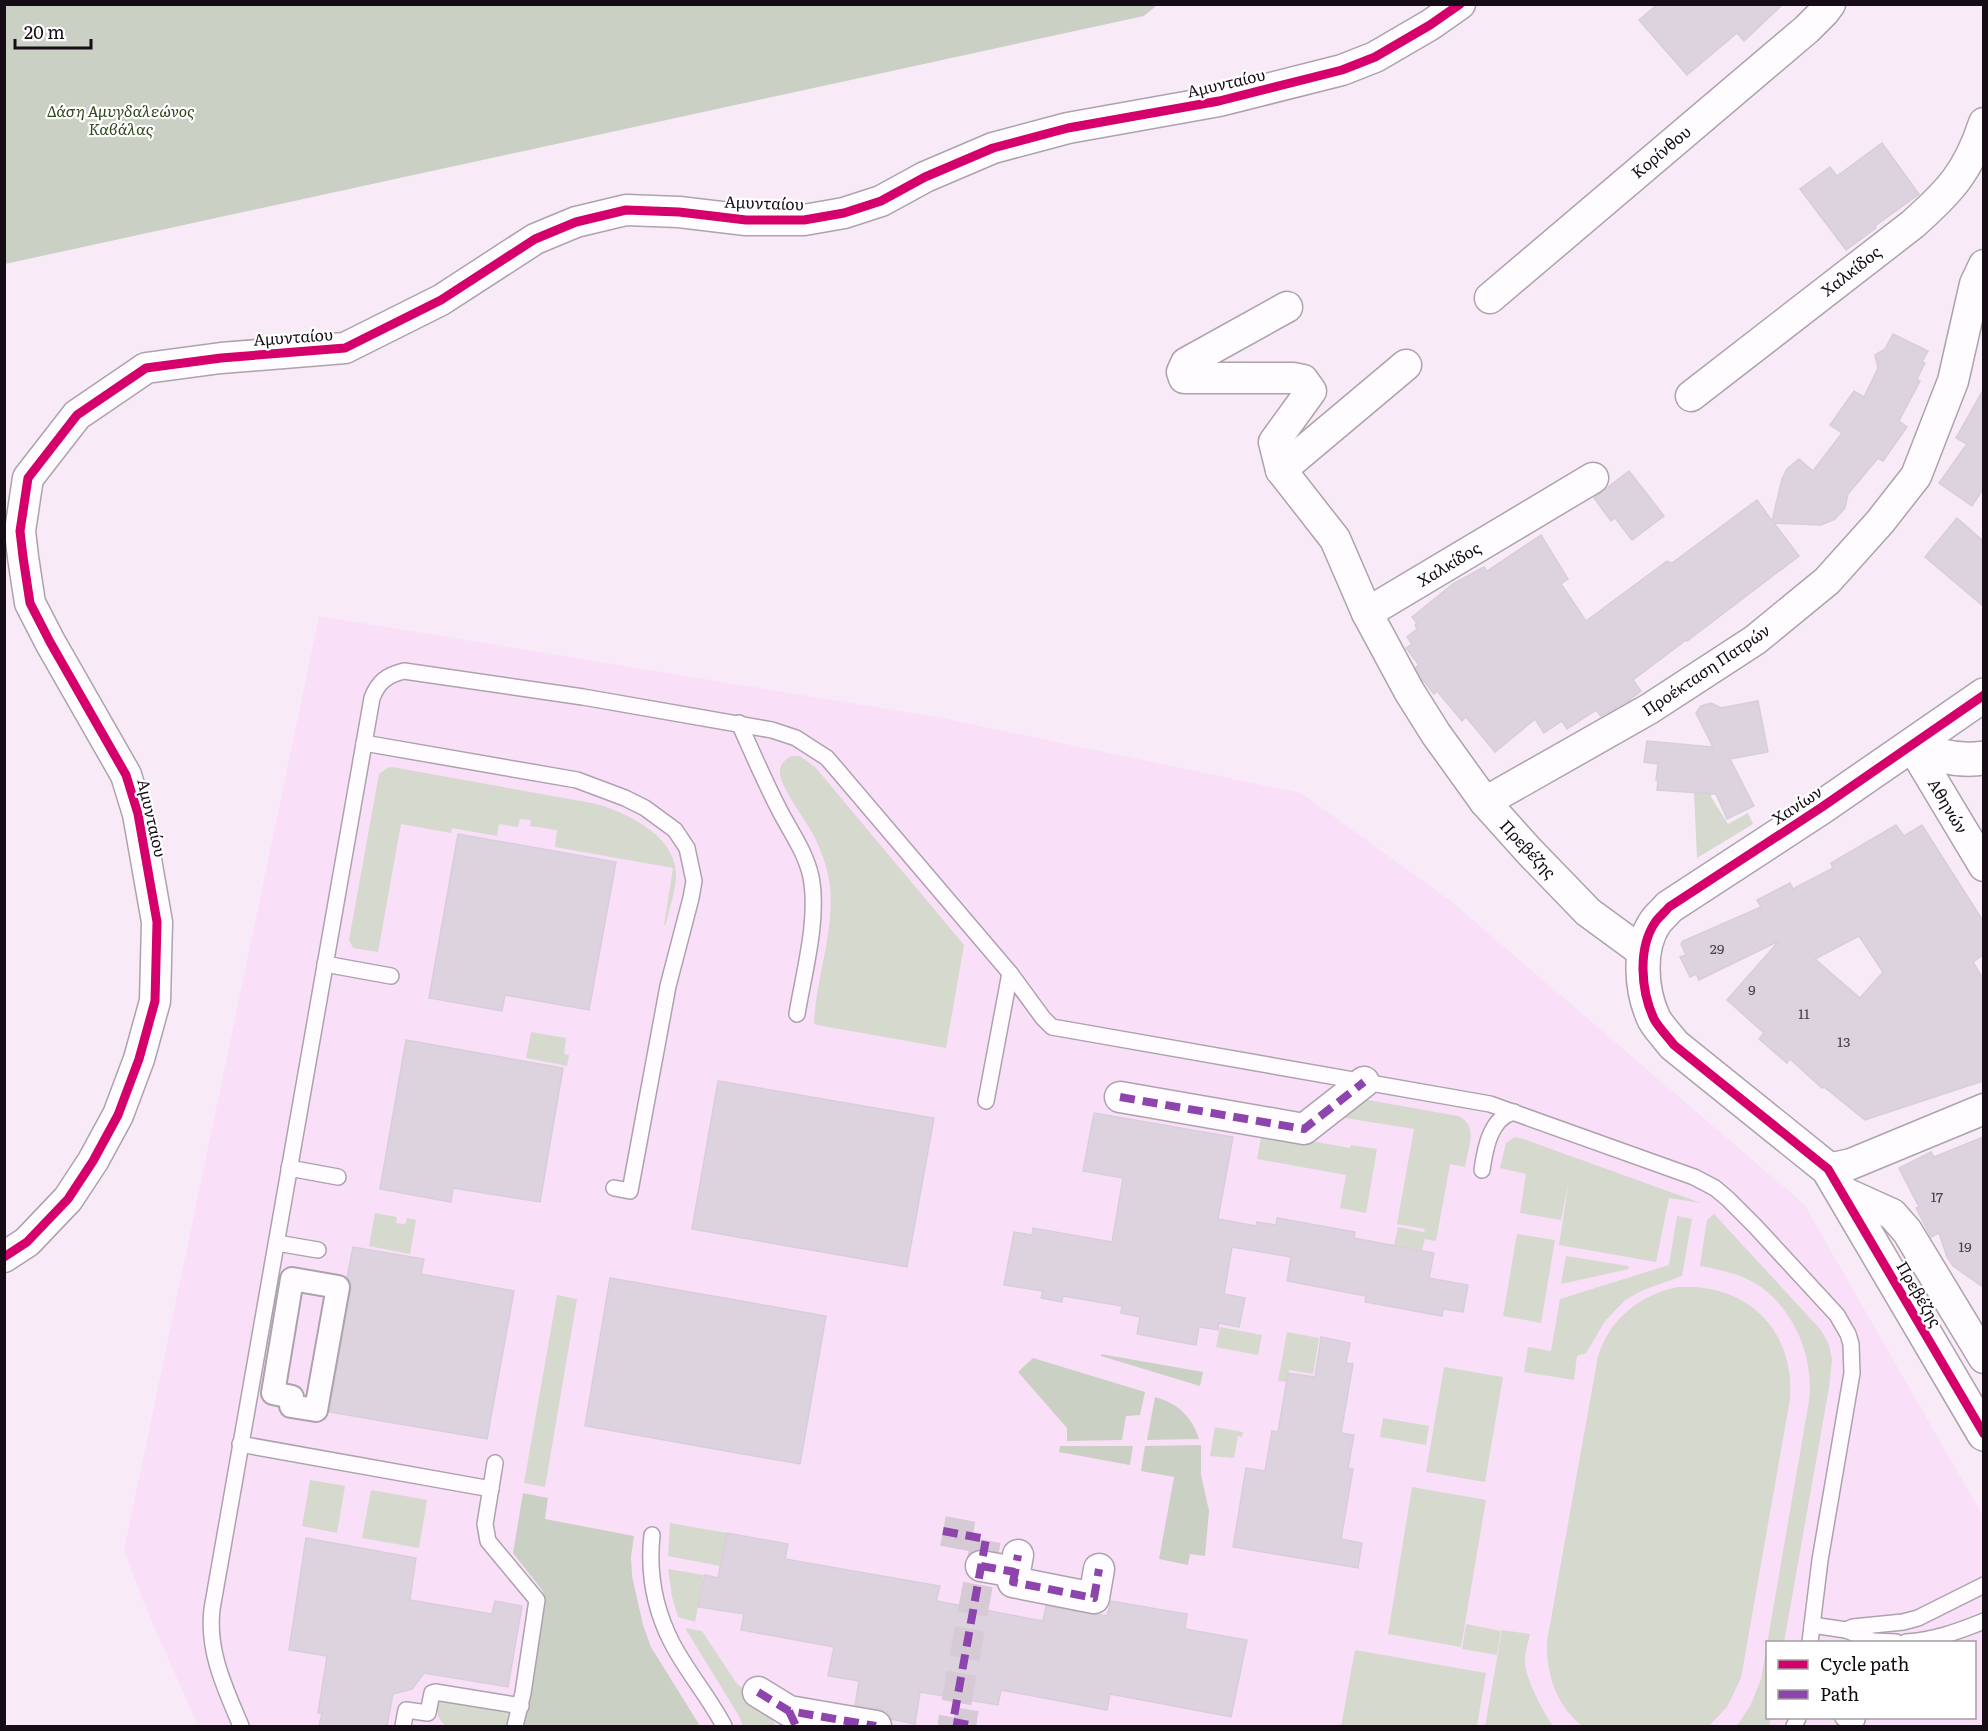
<svg xmlns="http://www.w3.org/2000/svg" width="1988" height="1731" viewBox="0 0 1988 1731" font-family="Literata,serif">
<rect width="100%" height="100%" fill="#f8ebf7"/>
<!-- built -->
<path fill="#f9e0f8" fill-rule="evenodd" d="M 319,616 L 942,718 L 1301,793 L 1451,901 L 1804,1204 L 1983,1516 L 1983,1726 L 198,1726 L 145,1606 L 124,1550 ZM 1768,1642 L 1974,1642 L 1974,1718 L 1768,1718 Z"/>
<!-- green -->
<g fill="#d5d9ce">
<path d="M 792,756 L 800,756 L 815,767 L 964,945 L 946,1048 L 817,1025 L 814,1023 C 816,971 842,916 825,863 C 822,855 819,846 815,838 C 808,823 780,787 780,773 C 779,765 785,759 792,756 Z"/>
<path d="M 392,767 L 597,804 C 627,813 676,836 676,874 C 676,891 669,908 666,924 L 664,925 L 673,868 L 555,847 L 557,830 L 530,826 L 531,820 L 520,819 L 518,827 L 499,824 L 497,836 L 452,828 L 451,833 L 401,824 L 378,952 L 353,948 L 349,940 L 379,774 L 387,768 Z"/>
<path d="M 1702,791 L 1712,793 L 1711,797 L 1728,824 L 1748,813 L 1753,824 L 1697,858 L 1694,793 Z"/>
<path d="M 531,1032 L 566,1038 L 564,1054 L 569,1055 L 567,1066 L 526,1058 Z"/>
<path d="M 1368,1100 L 1458,1116 C 1479,1125 1468,1149 1465,1167 L 1450,1164 L 1436,1241 L 1425,1239 L 1422,1250 L 1394,1245 L 1398,1227 L 1424,1232 L 1425,1229 L 1397,1224 L 1414,1129 L 1339,1117 Z"/>
<path d="M 1262,1132 L 1350,1148 L 1351,1145 L 1377,1149 L 1366,1213 L 1340,1208 L 1346,1175 L 1257,1159 Z"/>
<path d="M 1515,1137 L 1523,1139 L 1701,1203 L 1669,1198 L 1656,1262 L 1559,1245 L 1569,1180 L 1561,1220 L 1520,1213 L 1526,1174 L 1500,1168 L 1506,1143 Z"/>
<path d="M 375,1213 L 397,1217 L 396,1223 L 405,1224 L 407,1218 L 416,1220 L 410,1254 L 369,1246 Z"/>
<path d="M 1714,1214 L 1821,1330 L 1829,1345 L 1832,1359 L 1829,1388 L 1784,1642 L 1768,1642 L 1768,1718 L 1771,1718 L 1769,1726 L 1737,1726 L 1751,1704 L 1761,1679 L 1809,1401 C 1815,1354 1790,1298 1745,1278 C 1731,1272 1716,1269 1700,1266 L 1707,1220 Z"/>
<path d="M 1677,1216 L 1692,1219 L 1682,1276 L 1643,1290 L 1625,1300 L 1605,1321 L 1586,1353 L 1577,1356 L 1574,1380 L 1524,1372 L 1528,1347 L 1551,1351 L 1560,1299 L 1669,1265 Z"/>
<path d="M 1517,1234 L 1555,1240 L 1541,1323 L 1503,1316 Z"/>
<path d="M 1566,1256 L 1628,1266 L 1629,1269 L 1561,1284 Z"/>
<path d="M 1678,1287 C 1747,1283 1795,1330 1790,1399 L 1741,1678 L 1727,1707 L 1709,1726 L 1582,1726 C 1556,1705 1546,1674 1547,1641 L 1598,1356 C 1610,1319 1639,1295 1678,1287 Z"/>
<path d="M 557,1295 L 577,1299 L 545,1487 L 524,1483 Z"/>
<path d="M 1220,1327 L 1262,1335 L 1258,1355 L 1216,1347 Z"/>
<path d="M 1287,1332 L 1319,1338 L 1313,1374 L 1289,1370 L 1287,1382 L 1278,1381 Z"/>
<path d="M 1444,1367 L 1503,1377 L 1485,1482 L 1426,1472 Z"/>
<path d="M 1383,1418 L 1429,1426 L 1426,1445 L 1380,1437 Z"/>
<path d="M 1215,1427 L 1243,1432 L 1242,1437 L 1238,1436 L 1234,1458 L 1210,1456 Z"/>
<path d="M 310,1480 L 345,1486 L 337,1533 L 302,1526 Z"/>
<path d="M 1412,1487 L 1486,1500 L 1461,1647 L 1388,1634 Z"/>
<path d="M 371,1490 L 427,1500 L 419,1548 L 362,1538 Z"/>
<path d="M 670,1523 L 727,1533 L 720,1566 L 668,1556 Z"/>
<path d="M 668,1569 L 704,1575 L 695,1622 L 678,1617 L 672,1597 Z"/>
<path d="M 1466,1624 L 1501,1631 L 1497,1655 L 1462,1649 Z"/>
<path d="M 685,1628 L 702,1631 L 737,1684 L 756,1698 L 768,1712 L 776,1726 L 743,1726 L 739,1716 Z"/>
<path d="M 1502,1630 L 1530,1634 C 1528,1643 1525,1653 1525,1662 C 1525,1678 1544,1713 1553,1726 L 1485,1726 Z"/>
<path d="M 1355,1650 L 1486,1673 L 1477,1726 L 1341,1726 Z"/>
<path d="M 438,1697 L 507,1709 L 513,1717 L 510,1726 L 446,1726 C 436,1719 436,1708 438,1697 Z"/>
</g>
<!-- forest -->
<g fill="#cbd0c4">
<path d="M 4,5 L 5,4 L 1157,5 L 1144,16 L 5,264 Z"/>
<path d="M 1101,1354 L 1203,1372 L 1200,1386 L 1101,1356 Z"/>
<path d="M 1033,1358 L 1145,1392 L 1140,1415 L 1126,1416 L 1122,1440 L 1067,1441 L 1067,1428 L 1018,1372 Z"/>
<path d="M 1155,1397 C 1178,1403 1192,1417 1199,1439 L 1147,1440 Z"/>
<path d="M 1201,1445 L 1201,1475 L 1209,1511 L 1205,1556 L 1190,1554 L 1188,1565 L 1159,1559 L 1174,1477 L 1141,1471 L 1145,1446 Z"/>
<path d="M 1060,1446 L 1133,1446 L 1130,1465 L 1059,1452 Z"/>
<path d="M 523,1493 L 548,1498 L 545,1519 L 634,1536 L 631,1557 L 632,1576 L 643,1625 L 651,1647 L 700,1726 L 522,1726 L 546,1599 L 542,1590 L 513,1553 Z"/>
</g>
<!-- building -->
<g fill="#dcd3de" stroke="#d8ceda" stroke-width="1.5" fill-rule="evenodd">
<path d="M 1658,4 L 1783,4 L 1744,41 L 1737,33 L 1687,75 L 1639,20 Z"/>
<path d="M 1882,143 L 1919,194 L 1875,226 L 1876,228 L 1846,250 L 1800,189 L 1830,167 L 1837,176 Z"/>
<path d="M 1893,334 L 1928,351 L 1922,362 L 1925,363 L 1917,379 L 1920,381 L 1899,421 L 1907,427 L 1883,461 L 1878,458 L 1848,494 L 1845,508 L 1835,519 L 1821,525 L 1774,523 L 1799,556 L 1687,641 L 1686,640 L 1633,680 L 1641,691 L 1628,701 L 1601,716 L 1596,710 L 1567,729 L 1562,721 L 1544,733 L 1535,719 L 1495,752 L 1466,717 L 1462,721 L 1437,691 L 1434,694 L 1423,680 L 1416,667 L 1419,665 L 1406,648 L 1412,644 L 1407,637 L 1417,629 L 1415,625 L 1417,623 L 1412,617 L 1453,584 L 1484,567 L 1487,571 L 1541,535 L 1568,579 L 1561,584 L 1586,621 L 1667,561 L 1672,563 L 1757,500 L 1772,521 L 1782,479 L 1787,469 L 1799,459 L 1813,471 L 1842,433 L 1830,425 L 1854,391 L 1864,397 L 1878,368 L 1875,355 L 1885,349 Z"/>
<path d="M 1983,390 L 1983,489 L 1972,506 L 1939,483 L 1967,444 L 1956,438 Z"/>
<path d="M 1629,471 L 1664,516 L 1632,540 L 1615,518 L 1611,521 L 1594,498 Z"/>
<path d="M 1957,518 L 1983,541 L 1983,606 L 1925,557 Z"/>
<path d="M 1758,701 L 1768,752 L 1730,759 L 1754,806 L 1727,819 L 1716,794 L 1657,790 L 1658,780 L 1656,780 L 1658,764 L 1644,762 L 1647,741 L 1713,747 L 1696,713 L 1701,706 L 1711,703 L 1721,708 Z"/>
<path d="M 1896,825 L 1904,836 L 1922,825 L 1983,921 L 1983,955 L 1973,962 L 1983,979 L 1983,1081 L 1865,1120 L 1824,1087 L 1822,1088 L 1790,1059 L 1787,1063 L 1759,1039 L 1764,1033 L 1727,1000 L 1779,941 L 1699,980 L 1696,974 L 1690,977 L 1680,957 L 1686,955 L 1681,944 L 1683,941 L 1761,907 L 1757,900 L 1790,883 L 1793,889 L 1833,868 L 1831,863 ZM 1859,936 L 1883,972 L 1860,998 L 1815,959 Z"/>
<path d="M 458,834 L 616,862 L 589,1010 L 505,995 L 502,1011 L 429,998 Z"/>
<path d="M 406,1040 L 563,1068 L 540,1202 L 453,1188 L 451,1202 L 380,1189 Z"/>
<path d="M 718,1081 L 934,1118 L 907,1267 L 692,1229 Z"/>
<path d="M 1094,1113 L 1233,1137 L 1218,1219 L 1256,1226 L 1257,1222 L 1276,1225 L 1277,1218 L 1355,1232 L 1354,1238 L 1434,1253 L 1429,1278 L 1468,1285 L 1463,1312 L 1443,1309 L 1442,1316 L 1365,1302 L 1366,1296 L 1287,1281 L 1291,1257 L 1232,1247 L 1224,1294 L 1245,1298 L 1239,1327 L 1219,1323 L 1218,1330 L 1199,1327 L 1196,1345 L 1137,1334 L 1140,1317 L 1121,1313 L 1122,1306 L 1063,1296 L 1062,1302 L 1041,1298 L 1043,1291 L 1004,1285 L 1014,1232 L 1032,1235 L 1033,1228 L 1112,1242 L 1123,1178 L 1083,1171 Z"/>
<path d="M 1983,1137 L 1983,1287 L 1953,1266 L 1947,1257 L 1939,1233 L 1931,1237 L 1916,1208 L 1919,1207 L 1899,1168 L 1931,1152 L 1934,1157 Z"/>
<path d="M 353,1247 L 424,1259 L 421,1274 L 514,1291 L 487,1439 L 329,1412 L 351,1289 L 351,1283 L 347,1277 Z"/>
<path d="M 610,1278 L 826,1316 L 800,1464 L 585,1426 Z"/>
<path d="M 1321,1337 L 1350,1343 L 1346,1363 L 1353,1364 L 1341,1433 L 1354,1435 L 1348,1468 L 1353,1469 L 1341,1539 L 1362,1543 L 1358,1568 L 1233,1547 L 1246,1468 L 1265,1471 L 1272,1431 L 1278,1432 L 1288,1373 L 1315,1377 Z"/>
<path d="M 727,1533 L 788,1544 L 785,1559 L 940,1586 L 936,1601 L 1043,1621 L 1046,1606 L 1107,1616 L 1111,1601 L 1187,1614 L 1185,1629 L 1247,1640 L 1231,1717 L 1110,1694 L 1107,1710 L 1001,1690 L 998,1705 L 920,1692 L 915,1724 L 891,1719 L 887,1712 L 879,1709 L 855,1705 L 859,1681 L 828,1676 L 834,1647 L 741,1630 L 744,1614 L 698,1607 L 705,1575 L 718,1578 Z"/>
<path d="M 306,1538 L 416,1558 L 410,1600 L 492,1614 L 495,1601 L 522,1606 L 508,1687 L 424,1673 L 412,1689 L 393,1694 L 387,1726 L 319,1726 L 322,1713 L 318,1713 L 327,1656 L 289,1650 Z"/>
</g>
<g fill="none" stroke-linecap="round" stroke-linejoin="round">
<!-- minor-tunnel -->
<path stroke="#d6cad5" stroke-width="30" stroke-dasharray="30 15" stroke-linecap="butt" d="M 943,1531 L 986,1539 L 953,1722 L 976,1726"/>
<defs>
<g id="service">
<path d="M 739,723 C 753,754 766,785 782,815 C 793,835 806,854 811,877 C 819,919 804,972 797,1014"/>
<path d="M 364,743 L 577,780 L 625,798 L 645,808 L 675,830 L 687,848 L 694,881 L 691,898 L 668,986 L 630,1191 L 614,1188"/>
<path d="M 325,964 L 391,976"/>
<path d="M 986,1101 L 1010,973"/>
<path d="M 289,1168 L 338,1177"/>
<path d="M 1482,1170 C 1485,1149 1490,1118 1514,1112"/>
<path d="M 277,1243 L 318,1250"/>
<path d="M 240,1444 L 491,1489"/>
<path d="M 495,1463 L 485,1524 L 488,1541 L 537,1600 L 523,1693 L 515,1726"/>
<path d="M 652,1535 C 648,1572 655,1610 672,1643 C 687,1672 709,1697 724,1726"/>
<path d="M 1812,1625 L 1846,1630 L 1873,1641 L 1896,1642"/>
<path d="M 1846,1630 L 1853,1627 L 1903,1622 L 1918,1618 L 1984,1585"/>
<path d="M 1906,1642 C 1934,1640 1957,1632 1984,1621"/>
<path d="M 1843,1718 L 1857,1720"/>
<path d="M 241,1726 C 225,1688 207,1651 212,1609 L 372,698 C 378,682 387,675 404,671 L 583,697 L 772,730 L 796,738 L 827,758 L 1010,973 L 1043,1018 L 1052,1027 L 1490,1104 L 1694,1177 L 1715,1188 L 1728,1199 L 1755,1226 L 1837,1315 L 1848,1334 L 1851,1344 L 1852,1373 L 1820,1560 L 1810,1642"/>
<path d="M 403,1726 L 406,1710 L 428,1713 L 432,1693 L 435,1692 L 521,1706"/>
<path d="M 1794,1726 L 1798,1718"/>
</g>
<path id="pedestrian" d="M 292,1279 L 338,1287 L 316,1410 L 291,1406 L 292,1397 L 273,1393 Z"/>
<g id="minor">
<path d="M 1490,298 L 1807,29 L 1824,12 L 1830,4"/>
<path d="M 1287,307 L 1186,363 L 1182,372 L 1184,378 L 1293,378 L 1303,380 L 1311,391 L 1274,442 L 1281,470 L 1335,539 L 1367,613 L 1409,691 L 1436,734 L 1485,802 L 1529,851 L 1588,912 L 1644,953"/>
<path d="M 1691,396 L 1913,224 C 1950,191 1968,172 1984,123"/>
<path d="M 1281,470 L 1406,365"/>
<path d="M 1367,613 L 1593,478"/>
<path d="M 1912,746 L 1984,866"/>
<path d="M 1485,802 L 1649,709 L 1755,640 L 1827,581 L 1880,522 L 1916,476 L 1953,381 L 1975,284 L 1984,265"/>
<path d="M 1120,1097 L 1304,1129 L 1364,1082"/>
<path d="M 1828,1169 L 1851,1164 L 1984,1109"/>
<path d="M 1841,1191 L 1892,1214 L 1907,1231 L 1984,1358"/>
<path d="M 4,1257 L 27,1242 L 68,1199 L 93,1161 L 118,1115 L 139,1059 L 155,1001 L 157,922 L 138,814 L 126,775 L 50,642 L 30,603 L 23,557 L 20,531 L 28,478 L 77,415 L 146,368 L 221,358 L 345,348 L 441,300 L 535,239 L 576,222 L 626,210 L 679,212 L 746,220 L 804,220 L 844,213 L 881,201 L 925,177 L 993,148 L 1068,128 L 1219,101 L 1342,70 L 1375,57 L 1430,25 L 1460,4"/>
<path d="M 981,1566 L 1015,1572 L 1018,1555"/>
<path d="M 1015,1572 L 1013,1582 L 1094,1598 L 1099,1569"/>
<path d="M 758,1692 L 789,1711 L 876,1726"/>
</g>
<g id="tertiary">
<path d="M 1984,695 L 1822,807 L 1669,907 C 1665,912 1660,916 1656,921 C 1637,948 1641,991 1654,1019 C 1659,1028 1668,1037 1674,1045 L 1828,1169 L 1984,1434"/>
<path d="M 1912,746 C 1935,756 1959,762 1984,758"/>
</g>
</defs>
<!-- service casing -->
<use href="#service" stroke="#ada2ad" stroke-width="18"/>
<!-- pedestrian casing -->
<use href="#pedestrian" stroke="#ada2ad" stroke-width="26"/>
<!-- minor casing -->
<use href="#minor" stroke="#ada2ad" stroke-width="33"/>
<!-- tertiary casing -->
<use href="#tertiary" stroke="#ada2ad" stroke-width="36"/>
<!-- service -->
<use href="#service" stroke="#fefcfe" stroke-width="15"/>
<!-- pedestrian -->
<use href="#pedestrian" stroke="#fefcfe" stroke-width="22"/>
<!-- minor -->
<use href="#minor" stroke="#fefcfe" stroke-width="30"/>
<!-- tertiary -->
<use href="#tertiary" stroke="#fefcfe" stroke-width="33"/>
<!-- quiet -->
<g stroke="#8e44ad" stroke-width="8" stroke-dasharray="15 8" stroke-linecap="butt">
<path d="M 1120,1097 L 1304,1129 L 1364,1082"/>
<path d="M 943,1531 L 986,1539 L 953,1722 L 976,1726"/>
<path d="M 981,1566 L 1015,1572 L 1018,1555"/>
<path d="M 1015,1572 L 1013,1582 L 1094,1598 L 1099,1569"/>
<path d="M 758,1692 L 789,1711 L 876,1726"/>
<path d="M 789,1711 L 796,1726"/>
</g>
<defs>
<g id="cycleway">
<path d="M 1984,695 L 1822,807 L 1669,907 C 1665,912 1660,916 1656,921 C 1637,948 1641,991 1654,1019 C 1659,1028 1668,1037 1674,1045 L 1828,1169 L 1984,1434"/>
<path d="M 4,1257 L 27,1242 L 68,1199 L 93,1161 L 118,1115 L 139,1059 L 155,1001 L 157,922 L 138,814 L 126,775 L 50,642 L 30,603 L 23,557 L 20,531 L 28,478 L 77,415 L 146,368 L 221,358 L 345,348 L 441,300 L 535,239 L 576,222 L 626,210 L 679,212 L 746,220 L 804,220 L 844,213 L 881,201 L 925,177 L 993,148 L 1068,128 L 1219,101 L 1342,70 L 1375,57 L 1430,25 L 1460,4"/>
</g>
</defs>
<!-- cycleway casing -->
<use href="#cycleway" stroke="#fff" stroke-width="13"/>
<!-- cycleway -->
<use href="#cycleway" stroke="#d6006c" stroke-width="9"/>
</g>
<g text-anchor="middle" stroke-width="4.5" stroke-linejoin="round" paint-order="stroke">
<!-- number labels -->
<g font-size="14" fill="#4a414a">
<text x="1717" y="954">29</text>
<text x="1752" y="995">9</text>
<text x="1804" y="1019">11</text>
<text x="1844" y="1047">13</text>
<text x="1937" y="1202">17</text>
<text x="1965" y="1252">19</text>
</g>
<!-- street labels -->
<g font-size="16" fill="#150c15" stroke="#fff">
<text transform="translate(1226 83) rotate(-13)" y="6">Αμυνταίου</text>
<text transform="translate(1661 152) rotate(-40)" y="6">Κορίνθου</text>
<text transform="translate(764 203) rotate(2)" y="6">Αμυνταίου</text>
<text transform="translate(1851 271) rotate(-38)" y="6">Χαλκίδος</text>
<text transform="translate(293 337) rotate(-4)" y="6">Αμυνταίου</text>
<text transform="translate(1449 564) rotate(-31)" y="6">Χαλκίδος</text>
<text transform="translate(1706 670) rotate(-34)" y="6">Προέκταση Πατρών</text>
<text transform="translate(1797 805) rotate(-33)" y="6">Χανίων</text>
<text transform="translate(1948 806) rotate(59)" y="6">Αθηνών</text>
<text transform="translate(152 818) rotate(77)" y="6">Αμυνταίου</text>
<text transform="translate(1528 849) rotate(47)" y="6">Πρεβέζης</text>
<text transform="translate(1919 1294) rotate(60)" y="6">Πρεβέζης</text>
</g>
<!-- park labels -->
<g font-size="16" font-style="italic" fill="#2e481a" stroke="#fff">
<text x="121" y="117">Δάση Αμυγδαλεώνος<tspan x="121" dy="18">Καβάλας</tspan></text>
</g>
</g>
<!-- border -->
<rect width="1988" height="1731" fill="none" stroke="#150c15" stroke-width="12"/>
<!-- legend -->
<rect x="1766" y="1641" width="210" height="78" fill="#ffffff" stroke="#a19ea1" stroke-width="1.5"/>
<rect x="1778" y="1660" width="30" height="9" fill="#d6006c" stroke="#a19ea1" stroke-width="1.5"/>
<text x="1820" y="1671" font-size="18" fill="#150c15">Cycle path</text>
<rect x="1778" y="1690" width="30" height="9" fill="#8e44ad" stroke="#a19ea1" stroke-width="1.5"/>
<text x="1820" y="1701" font-size="18" fill="#150c15">Path</text>
<!-- scale -->
<path d="M15 39v9h76v-9" fill="none" stroke="#150c15" stroke-width="3"/>
<text x="24" y="39" font-size="18" fill="#150c15" stroke="#ffffff" stroke-width="4.5" paint-order="stroke">20 m</text>
</svg>
